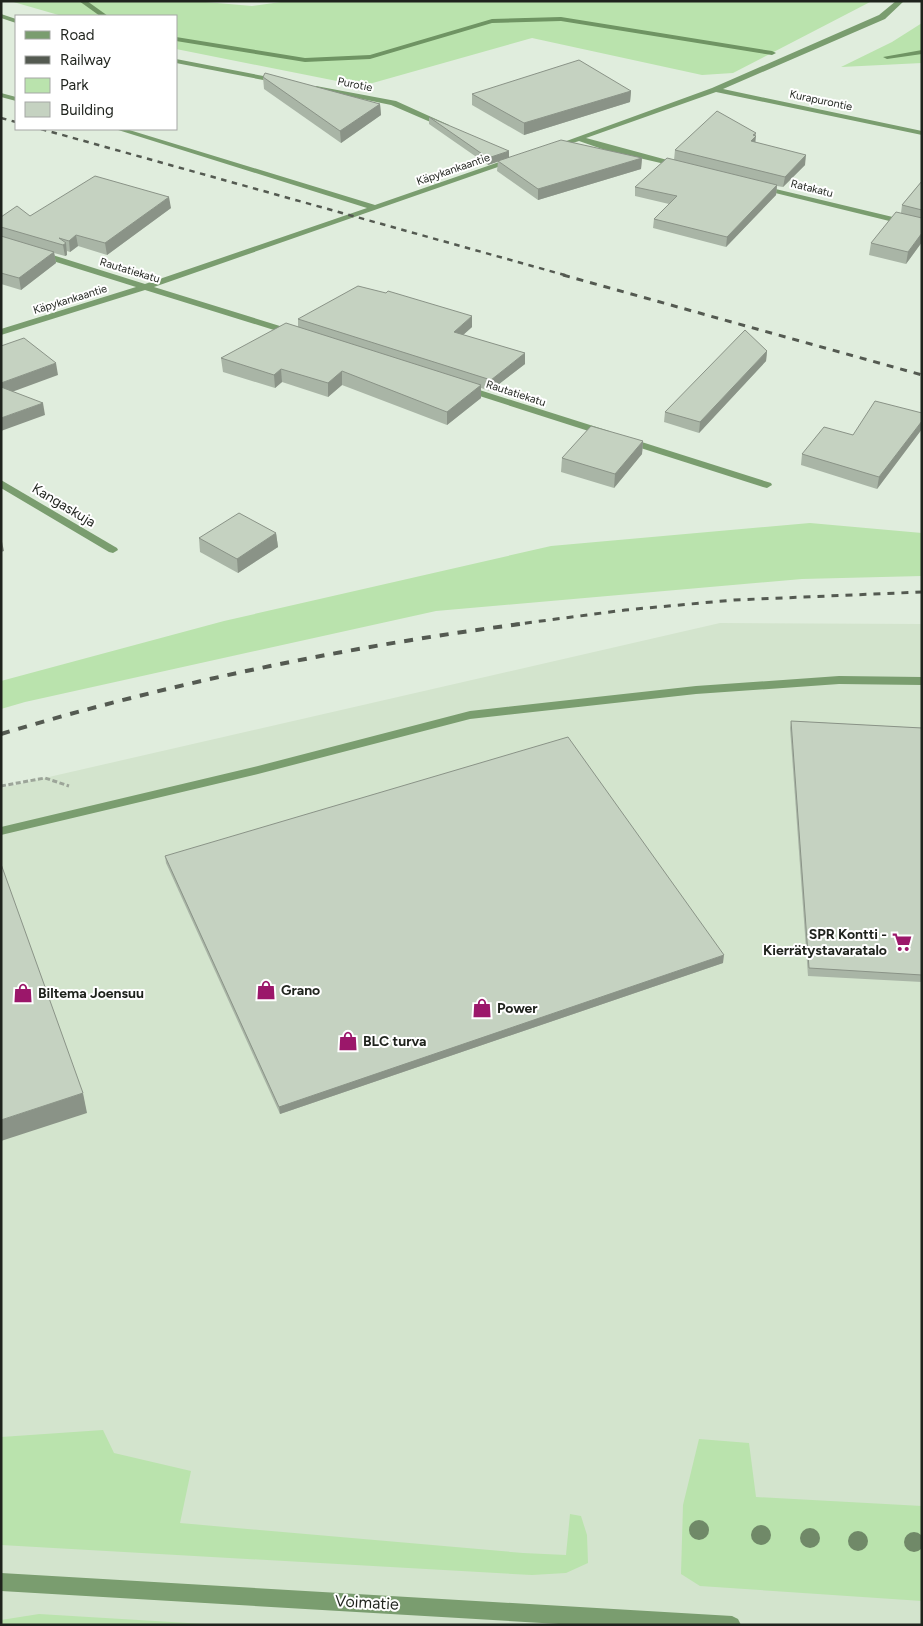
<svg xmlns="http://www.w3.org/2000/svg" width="923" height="1626" viewBox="0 0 923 1626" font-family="Figtree,sans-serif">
<rect width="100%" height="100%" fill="#e0eddd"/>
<!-- built -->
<path fill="#d3e4cd" d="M 720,623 L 922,624 L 922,1625 L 1,1625 L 1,788 Z"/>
<!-- green -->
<g fill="#bae3ad">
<path d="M 10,1 L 194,1 L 252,6 L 288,1 L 872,1 L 733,73 L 702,75 L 532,38 L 362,86 L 176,49 L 176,16 L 62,16 Z"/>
<path d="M 922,23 L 922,63 L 841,67 L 892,42 Z"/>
<path d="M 810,523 L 922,533 L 922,576 L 802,579 L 436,611 L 25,702 L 1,709 L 1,681 L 224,621 L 551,546 Z"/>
<path d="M 103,1430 L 114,1453 L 191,1471 L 180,1523 L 523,1553 L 566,1555 L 570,1514 L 581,1516 L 587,1535 L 588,1563 L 566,1573 L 532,1575 L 1,1545 L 1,1437 Z"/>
<path d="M 699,1439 L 749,1443 L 756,1497 L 922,1506 L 922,1601 L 700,1586 L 681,1574 L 683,1505 Z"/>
<path d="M 39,1614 L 221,1625 L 1,1625 L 1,1620 Z"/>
</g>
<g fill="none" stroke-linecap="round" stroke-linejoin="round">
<!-- stream -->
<g fill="#6f9463" fill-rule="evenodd">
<path d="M 79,1 L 87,1 L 108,16 L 100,16 Z"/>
<path d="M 561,17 L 772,51 L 776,53 L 772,55 L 561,21 L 492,23 L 370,59 L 305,62 L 176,41 L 176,37 L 305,58 L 370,55 L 492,19 Z"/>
<path d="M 922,50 L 922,54 L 887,59 L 883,57 Z"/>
</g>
<!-- path -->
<path stroke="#9ca599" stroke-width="3" stroke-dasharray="5 2.5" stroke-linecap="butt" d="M 1,786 L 45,778 L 69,786"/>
<!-- minor -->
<g fill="#7a9d6f" fill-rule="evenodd">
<path d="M 896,1 L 904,1 L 885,19 L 723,89 L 922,131 L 922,135 L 716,92 L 586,138 L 682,164 L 682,168 L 605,150 L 579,141 L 554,149 L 550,147 L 712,88 L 879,15 Z"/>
<path d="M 1,14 L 16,19 L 16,23 L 1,18 Z"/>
<path d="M 176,59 L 279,79 L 283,81 L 279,83 L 176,63 Z"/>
<path d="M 316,86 L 396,101 L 449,125 L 442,127 L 391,105 L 319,90 L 316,90 Z"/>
<path d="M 1,93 L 16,97 L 16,101 L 1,97 Z"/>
<path d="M 115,129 L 126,129 L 375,205 L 511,158 L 518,160 L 154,287 L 296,331 L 296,335 L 290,335 L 145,290 L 1,335 L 1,329 L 136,287 L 37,256 L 37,252 L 43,252 L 145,284 L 367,208 Z"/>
<path d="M 759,185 L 922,224 L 922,229 L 759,189 Z"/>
<path d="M 467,386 L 609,431 L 610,433 L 605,436 L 601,435 L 464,391 L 462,389 Z"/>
<path d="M 629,438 L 771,483 L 772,485 L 767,488 L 763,487 L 625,443 L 625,439 Z"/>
<path d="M 1,480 L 117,548 L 118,550 L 113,553 L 109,552 L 1,488 Z"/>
<path d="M 839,676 L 922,677 L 922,685 L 839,684 L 696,694 L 470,719 L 258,774 L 1,835 L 1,827 L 258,766 L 470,711 L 696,686 Z"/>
<path d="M 1,1573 L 732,1616 L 738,1619 L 741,1625 L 576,1625 L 1,1591 Z"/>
</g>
<!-- rail-far2 -->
<g stroke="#545a51" stroke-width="2.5" stroke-dasharray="5.5 5.5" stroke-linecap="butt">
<path d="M 1,118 L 16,122"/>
<path d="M 41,129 L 568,276"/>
</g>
<!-- rail-far1 -->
<g stroke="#545a51" stroke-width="3" stroke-dasharray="7 7" stroke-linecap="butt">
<path d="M 563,275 L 922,375"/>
<path d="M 511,625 L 625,610 L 734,600 L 922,592"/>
</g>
<!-- rail -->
<path stroke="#545a51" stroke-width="4" stroke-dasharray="9 9" stroke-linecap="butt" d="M 1,734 C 170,683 345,647 520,624"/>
</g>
<!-- trees -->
<g fill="#708968">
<circle cx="699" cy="1530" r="10"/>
<circle cx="761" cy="1535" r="10"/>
<circle cx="810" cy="1538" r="10"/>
<circle cx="858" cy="1541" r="10"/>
<circle cx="914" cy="1542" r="10"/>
</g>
<!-- wall -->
<g fill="#a9b5a6">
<path d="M 263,77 L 380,104 L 381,115 L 341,143 L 264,89 Z"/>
<path d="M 631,91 L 630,102 L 524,135 L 472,105 L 472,94 Z"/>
<path d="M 429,117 L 509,157 L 642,158 L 641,169 L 538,200 L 497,171 L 498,161 L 488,165 L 429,124 Z"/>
<path d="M 755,136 L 755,142 L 805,165 L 783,187 L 777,186 L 776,195 L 726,247 L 653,228 L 654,219 L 669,204 L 635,196 L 635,187 L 674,160 L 675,150 Z"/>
<path d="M 922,181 L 922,242 L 906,264 L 869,255 L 871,243 L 901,213 L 902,205 Z"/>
<path d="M 171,208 L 107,255 L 78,246 L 70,252 L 67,251 L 67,255 L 65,256 L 54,253 L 56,263 L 21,290 L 1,284 L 1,217 L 30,216 Z"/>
<path d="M 298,319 L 472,327 L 463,335 L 525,353 L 525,364 L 490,391 L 481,388 L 481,398 L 447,425 L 342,385 L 328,397 L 282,382 L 275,388 L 223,372 L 221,358 L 298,327 Z"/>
<path d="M 767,351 L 766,361 L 699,433 L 664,422 L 665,412 Z"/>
<path d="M 922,413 L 922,429 L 877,489 L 801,465 L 802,454 L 853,435 Z"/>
<path d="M 643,441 L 642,454 L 614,488 L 561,472 L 562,458 Z"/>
<path d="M 276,533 L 278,547 L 238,573 L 200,552 L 199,538 Z"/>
<path d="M 791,721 L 922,728 L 922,982 L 808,976 L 790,728 Z"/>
<path d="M 165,856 L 723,963 L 280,1114 L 166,863 Z"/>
</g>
<!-- shaded-wall -->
<g fill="#8a9387">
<path d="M 631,91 L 630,102 L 524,135 L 524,123 Z"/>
<path d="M 380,104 L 381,115 L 341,143 L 340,131 Z"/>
<path d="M 756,133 L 755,137 L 756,136 L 755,146 L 751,141 L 753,135 Z"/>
<path d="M 509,151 L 509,158 L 488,165 L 488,158 Z"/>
<path d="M 806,155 L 805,165 L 783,187 L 785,177 Z"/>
<path d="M 642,158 L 641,169 L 538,200 L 538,189 Z"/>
<path d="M 777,185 L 776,195 L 726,247 L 727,237 Z"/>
<path d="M 169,197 L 171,208 L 107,255 L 105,243 Z"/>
<path d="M 922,233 L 922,242 L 906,264 L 908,252 Z"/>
<path d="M 76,235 L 78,246 L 70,252 L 69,241 Z"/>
<path d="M 66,243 L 67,255 L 65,256 L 63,245 Z"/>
<path d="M 54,252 L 56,263 L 21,290 L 19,278 Z"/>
<path d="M 472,316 L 472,327 L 454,343 L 454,332 Z"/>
<path d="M 767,351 L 766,361 L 699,433 L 700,422 Z"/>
<path d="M 525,353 L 525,364 L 490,391 L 491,380 Z"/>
<path d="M 56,363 L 58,375 L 1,396 L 1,383 Z"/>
<path d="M 281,369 L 282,382 L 275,388 L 274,375 Z"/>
<path d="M 342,371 L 342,385 L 328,397 L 328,383 Z"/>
<path d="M 481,385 L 481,398 L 447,425 L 447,412 Z"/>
<path d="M 43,403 L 45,415 L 1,431 L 1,418 Z"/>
<path d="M 922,421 L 922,429 L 877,489 L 879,477 Z"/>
<path d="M 643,441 L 642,454 L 614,488 L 615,474 Z"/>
<path d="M 276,533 L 278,547 L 238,573 L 237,559 Z"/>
<path d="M 1,537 L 4,551 L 1,552 Z"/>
<path d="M 724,955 L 723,963 L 280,1114 L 279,1107 Z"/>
<path d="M 83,1093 L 87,1113 L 1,1141 L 1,1120 Z"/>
</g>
<!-- building -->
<g fill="#c5d2c1" stroke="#8a9387">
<path d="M 579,60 L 631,91 L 524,123 L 472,94 Z"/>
<path d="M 265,73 L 380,104 L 340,131 L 263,77 Z"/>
<path d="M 717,111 L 756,133 L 753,135 L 756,136 L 751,141 L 806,155 L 785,177 L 675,150 Z"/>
<path d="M 429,117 L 509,151 L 488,158 Z"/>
<path d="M 561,140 L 642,158 L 538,189 L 498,161 Z"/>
<path d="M 667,158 L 777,185 L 727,237 L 654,219 L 677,196 L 635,187 Z"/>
<path d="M 95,176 L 169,197 L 105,243 L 76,235 L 69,241 L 59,238 L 66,243 L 63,245 L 1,227 L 1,217 L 17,206 L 30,216 Z"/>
<path d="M 922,181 L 922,210 L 902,205 Z"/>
<path d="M 896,212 L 922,218 L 922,233 L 908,252 L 871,243 Z"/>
<path d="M 1,236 L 54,252 L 19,278 L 1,273 Z"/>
<path d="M 358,286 L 386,293 L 388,291 L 472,316 L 454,332 L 525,353 L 491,380 L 298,319 Z"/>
<path d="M 286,323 L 481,385 L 447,412 L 342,371 L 328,383 L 281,369 L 274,375 L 221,358 Z"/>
<path d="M 745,330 L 767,351 L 700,422 L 665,412 Z"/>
<path d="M 24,338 L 56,363 L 1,383 L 1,346 Z"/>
<path d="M 1,387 L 43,403 L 1,418 Z"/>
<path d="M 875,401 L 922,413 L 922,421 L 879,477 L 802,454 L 824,427 L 853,435 Z"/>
<path d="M 591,426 L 643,441 L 615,474 L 562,458 Z"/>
<path d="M 239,513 L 276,533 L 237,559 L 199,538 Z"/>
<path d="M 791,721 L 922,728 L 922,975 L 809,968 Z"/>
<path d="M 568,737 L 724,955 L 279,1107 L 165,856 Z"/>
<path d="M 1,864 L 83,1093 L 1,1120 Z"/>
</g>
<!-- icons -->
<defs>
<symbol id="supermarket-bare" viewBox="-9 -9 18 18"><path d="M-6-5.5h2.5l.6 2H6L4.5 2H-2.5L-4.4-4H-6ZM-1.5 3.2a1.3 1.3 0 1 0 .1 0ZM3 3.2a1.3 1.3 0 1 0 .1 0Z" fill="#9b176a" stroke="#fff" stroke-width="2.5" paint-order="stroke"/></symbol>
<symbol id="shop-bare" viewBox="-9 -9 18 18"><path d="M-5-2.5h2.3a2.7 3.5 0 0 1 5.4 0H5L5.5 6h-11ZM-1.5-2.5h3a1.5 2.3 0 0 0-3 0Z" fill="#9b176a" stroke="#fff" stroke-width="2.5" paint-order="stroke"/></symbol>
</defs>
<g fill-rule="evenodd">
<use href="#supermarket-bare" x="888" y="928" width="28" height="28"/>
<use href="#shop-bare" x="252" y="976" width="28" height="28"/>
<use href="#shop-bare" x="9" y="979" width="28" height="28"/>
<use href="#shop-bare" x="468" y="994" width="28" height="28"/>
<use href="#shop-bare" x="334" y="1027" width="28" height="28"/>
</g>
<g text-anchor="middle" stroke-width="4" stroke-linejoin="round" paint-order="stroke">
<!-- far-street labels -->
<g font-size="11" fill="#1f231d" stroke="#fff">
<text transform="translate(355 84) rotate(11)" y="4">Purotie</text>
<text transform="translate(821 100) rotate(12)" y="4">Kurapurontie</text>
<text transform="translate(453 169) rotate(-19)" y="4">Käpykankaantie</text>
<text transform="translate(812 188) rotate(14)" y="4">Ratakatu</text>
<text transform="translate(130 270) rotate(17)" y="4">Rautatiekatu</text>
<text transform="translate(70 299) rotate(-17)" y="4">Käpykankaantie</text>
<text transform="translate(516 393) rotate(18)" y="4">Rautatiekatu</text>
</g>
<!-- street labels -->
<g font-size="14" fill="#1f231d" stroke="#fff">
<text transform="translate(64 505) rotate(31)" y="5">Kangaskuja</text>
</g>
<!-- poi labels -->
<g font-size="14" font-weight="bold" fill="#1f231d" stroke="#fff" text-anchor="start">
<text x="887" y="939" text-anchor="end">SPR Kontti -<tspan x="887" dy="16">Kierrätystavaratalo</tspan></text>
<text x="281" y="995">Grano</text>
<text x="38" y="998">Biltema Joensuu</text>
<text x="497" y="1013">Power</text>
<text x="363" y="1046">BLC turva</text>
</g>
<!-- near-street labels -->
<g font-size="16" fill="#1f231d" stroke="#fff">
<text transform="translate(367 1602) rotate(3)" y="6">Voimatie</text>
</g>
</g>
<!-- border -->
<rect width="923" height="1626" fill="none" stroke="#1f231d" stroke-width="5"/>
<!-- legend -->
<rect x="15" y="15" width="162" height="115" fill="#ffffff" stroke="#a5a7a5"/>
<rect x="25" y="31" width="25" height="8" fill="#7a9d6f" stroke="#a5a7a5"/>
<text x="60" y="40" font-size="15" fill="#1f231d">Road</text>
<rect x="25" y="56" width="25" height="8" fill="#545a51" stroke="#a5a7a5"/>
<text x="60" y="65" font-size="15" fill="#1f231d">Railway</text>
<rect x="25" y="78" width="25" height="15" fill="#bae3ad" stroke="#a5a7a5"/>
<text x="60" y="90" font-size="15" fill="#1f231d">Park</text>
<rect x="25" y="102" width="25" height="15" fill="#c5d2c1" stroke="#a5a7a5"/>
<text x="60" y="115" font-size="15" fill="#1f231d">Building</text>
</svg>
